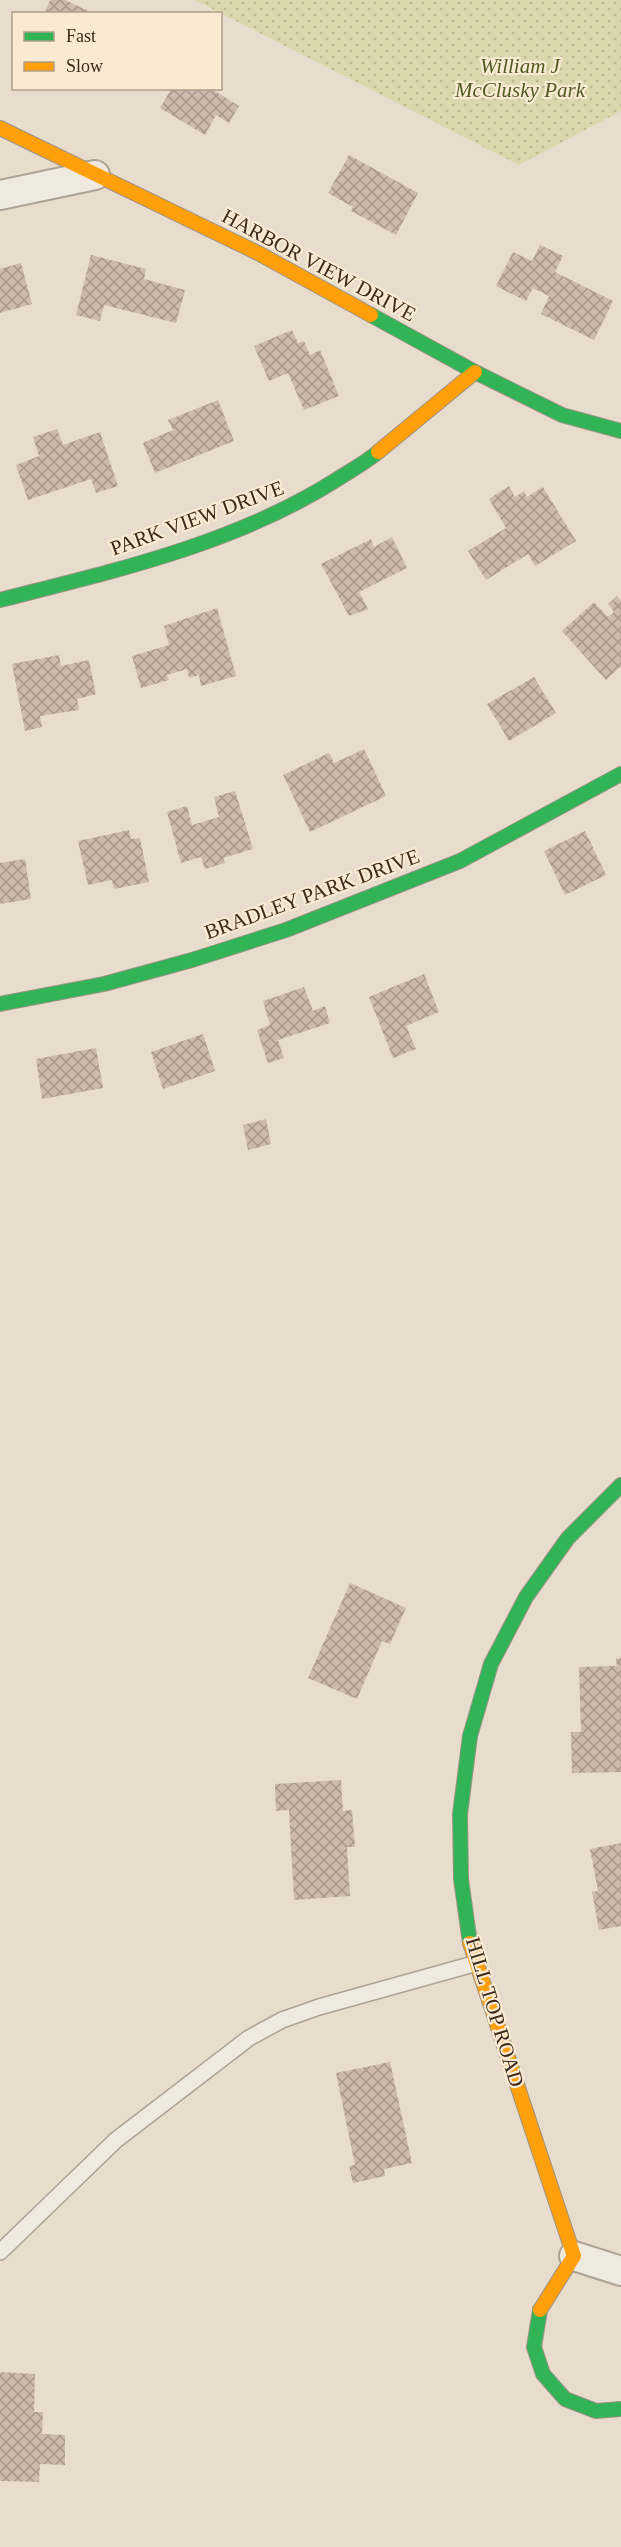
<svg xmlns="http://www.w3.org/2000/svg" width="621" height="2547" viewBox="0 0 621 2547" font-family="'Times New Roman',serif">
<defs>
<pattern id="grass-dots" width="8" height="8" patternUnits="userSpaceOnUse" patternTransform="scale(1.5)"><rect width="8" height="8" fill="#dbd7ad"/><path d="M2 2h.1M6 6h.1" fill="none" stroke="#bdb994" stroke-width="1.8" stroke-linecap="round"/></pattern>
<pattern id="building-cross-hatch" width="8" height="8" patternUnits="userSpaceOnUse" patternTransform="scale(1.5)"><rect width="8" height="8" fill="#ccbaad"/><path d="M0 0l8 8M0 8l8-8" fill="none" stroke="#a7978c"/></pattern>
</defs>
<rect width="100%" height="100%" fill="#e8ddcc"/>
<!-- grass -->
<path fill="url(#grass-dots)" d="M 195,0 L 621,0 L 621,111 L 519,165 Z"/>
<!-- building -->
<g fill="url(#building-cross-hatch)">
<path d="M 50,0 L 65,0 L 95,14 L 44,14 Z"/>
<path d="M 172,88 L 210,88 L 239,106 L 229,123 L 216,115 L 205,135 L 160,108 Z"/>
<path d="M 349,155 L 418,193 L 396,235 L 351,211 L 353,207 L 328,193 Z"/>
<path d="M 540,245 L 563,256 L 555,272 L 613,301 L 594,340 L 541,314 L 549,296 L 533,288 L 526,301 L 496,286 L 513,252 L 532,261 Z"/>
<path d="M 91,255 L 146,269 L 144,279 L 185,290 L 176,323 L 104,305 L 100,321 L 76,315 Z"/>
<path d="M 21,263 L 32,304 L 0,313 L 0,269 Z"/>
<path d="M 292,330 L 298,343 L 304,341 L 310,355 L 320,350 L 339,396 L 304,410 L 288,373 L 269,381 L 254,346 Z"/>
<path d="M 218,400 L 234,441 L 155,473 L 143,443 L 173,430 L 168,420 Z"/>
<path d="M 57,429 L 63,445 L 100,432 L 118,486 L 96,493 L 91,479 L 28,500 L 16,465 L 39,456 L 33,437 Z"/>
<path d="M 509,486 L 515,497 L 524,491 L 527,497 L 543,487 L 576,541 L 535,566 L 528,554 L 486,580 L 468,551 L 506,528 L 489,499 Z"/>
<path d="M 392,537 L 407,568 L 359,592 L 368,609 L 349,616 L 321,564 L 371,539 L 374,547 Z"/>
<path d="M 617,596 L 621,601 L 621,666 L 606,680 L 562,631 L 594,602 L 608,617 L 614,612 L 608,604 Z"/>
<path d="M 217,608 L 236,676 L 201,686 L 199,675 L 189,678 L 187,669 L 167,675 L 169,680 L 141,688 L 132,656 L 169,645 L 164,626 Z"/>
<path d="M 59,655 L 61,666 L 89,660 L 96,694 L 77,699 L 79,710 L 40,716 L 42,727 L 25,731 L 12,664 Z"/>
<path d="M 534,677 L 556,713 L 509,741 L 487,704 Z"/>
<path d="M 364,749 L 386,796 L 310,832 L 283,775 L 329,753 L 334,763 Z"/>
<path d="M 235,791 L 253,849 L 223,858 L 225,863 L 205,869 L 201,857 L 181,863 L 167,812 L 187,806 L 192,825 L 219,817 L 214,797 Z"/>
<path d="M 129,830 L 131,839 L 140,838 L 149,882 L 114,889 L 112,880 L 88,885 L 78,841 Z"/>
<path d="M 585,831 L 606,875 L 565,895 L 544,851 Z"/>
<path d="M 25,859 L 31,899 L 0,904 L 0,863 Z"/>
<path d="M 424,974 L 439,1012 L 406,1026 L 416,1049 L 393,1058 L 369,997 Z"/>
<path d="M 304,987 L 313,1011 L 325,1006 L 330,1023 L 278,1040 L 284,1058 L 268,1063 L 257,1030 L 270,1025 L 263,1001 Z"/>
<path d="M 203,1034 L 215,1071 L 163,1089 L 151,1052 Z"/>
<path d="M 96,1048 L 103,1088 L 42,1099 L 36,1059 Z"/>
<path d="M 266,1119 L 271,1144 L 248,1150 L 243,1125 Z"/>
<path d="M 350,1583 L 406,1608 L 390,1644 L 382,1641 L 357,1699 L 308,1678 Z"/>
<path d="M 621,1658 L 621,1772 L 572,1773 L 571,1732 L 581,1732 L 579,1667 L 617,1666 L 616,1659 Z"/>
<path d="M 341,1780 L 343,1811 L 352,1810 L 355,1847 L 347,1847 L 350,1896 L 294,1900 L 289,1810 L 276,1811 L 275,1784 Z"/>
<path d="M 621,1843 L 621,1926 L 599,1930 L 592,1892 L 598,1891 L 590,1849 Z"/>
<path d="M 390,2062 L 412,2163 L 384,2169 L 385,2176 L 353,2183 L 349,2166 L 355,2165 L 336,2073 Z"/>
<path d="M 0,2372 L 35,2374 L 34,2412 L 43,2412 L 42,2434 L 65,2435 L 65,2465 L 40,2464 L 39,2482 L 0,2481 Z"/>
</g>
<g fill="none" stroke-linecap="round" stroke-linejoin="round">
<defs>
<path id="lane" d="M 0,2252 L 116,2140 L 249,2038 L 282,2020 L 319,2007 L 477,1963"/>
<g id="street">
<path d="M 0,195 L 95,175"/>
<path d="M 574,2256 L 621,2271"/>
</g>
<g id="fast">
<path d="M 371,315 L 475,372 L 562,415 L 621,431"/>
<path d="M 0,600 C 114,571 235,544 336,480 C 350,471 365,463 378,452"/>
<path d="M 0,1004 L 104,984 L 192,960 L 286,930 L 460,861 L 621,774"/>
<path d="M 470,1943 L 461,1879 L 460,1814 L 470,1736 L 491,1664 L 526,1597 L 568,1538 L 621,1485"/>
<path d="M 540,2310 L 534,2347 L 543,2374 L 565,2399 L 596,2411 L 621,2409"/>
</g>
<g id="slow">
<path d="M 0,128 L 258,253 L 371,315"/>
<path d="M 378,452 L 475,372"/>
<path d="M 470,1943 L 574,2256 L 540,2310"/>
</g>
</defs>
<!-- lane casing -->
<use href="#lane" stroke="#ada296" stroke-width="18"/>
<!-- street casing -->
<use href="#street" stroke="#ada296" stroke-width="32"/>
<!-- fast casing -->
<use href="#fast" stroke="#9c9286" stroke-width="16"/>
<!-- slow casing -->
<use href="#slow" stroke="#9c9286" stroke-width="16"/>
<!-- lane -->
<use href="#lane" stroke="#efe9df" stroke-width="15"/>
<!-- street -->
<use href="#street" stroke="#efe9df" stroke-width="28"/>
<!-- fast -->
<use href="#fast" stroke="#30b455" stroke-width="14"/>
<!-- slow -->
<use href="#slow" stroke="#ff9f0a" stroke-width="14"/>
</g>
<g text-anchor="middle" stroke-width="4.5" stroke-linejoin="round" paint-order="stroke">
<!-- park labels -->
<g font-size="21" font-style="italic" fill="#515b21" stroke="#f9ebd2">
<text x="520" y="73">William J<tspan x="520" dy="24">McClusky Park</tspan></text>
</g>
<!-- street labels -->
<g font-size="21" fill="#3d2a1c" stroke="#f9ebd2">
<text transform="translate(319 265) rotate(28)" y="7">HARBOR VIEW DRIVE</text>
<text transform="translate(197 518) rotate(-20)" y="7">PARK VIEW DRIVE</text>
<text transform="translate(312 894) rotate(-20)" y="7">BRADLEY PARK DRIVE</text>
<text transform="translate(495 2012) rotate(73)" y="7">HILL TOP ROAD</text>
</g>
</g>
<!-- legend -->
<rect x="12" y="12" width="210" height="78" fill="#f9ebd2" stroke="#ae9e89" stroke-width="1.5"/>
<rect x="24" y="32" width="30" height="9" fill="#30b455" stroke="#ae9e89" stroke-width="1.5"/>
<text x="66" y="42" font-size="18" fill="#3d2a1c">Fast</text>
<rect x="24" y="62" width="30" height="9" fill="#ff9f0a" stroke="#ae9e89" stroke-width="1.5"/>
<text x="66" y="72" font-size="18" fill="#3d2a1c">Slow</text>
</svg>
